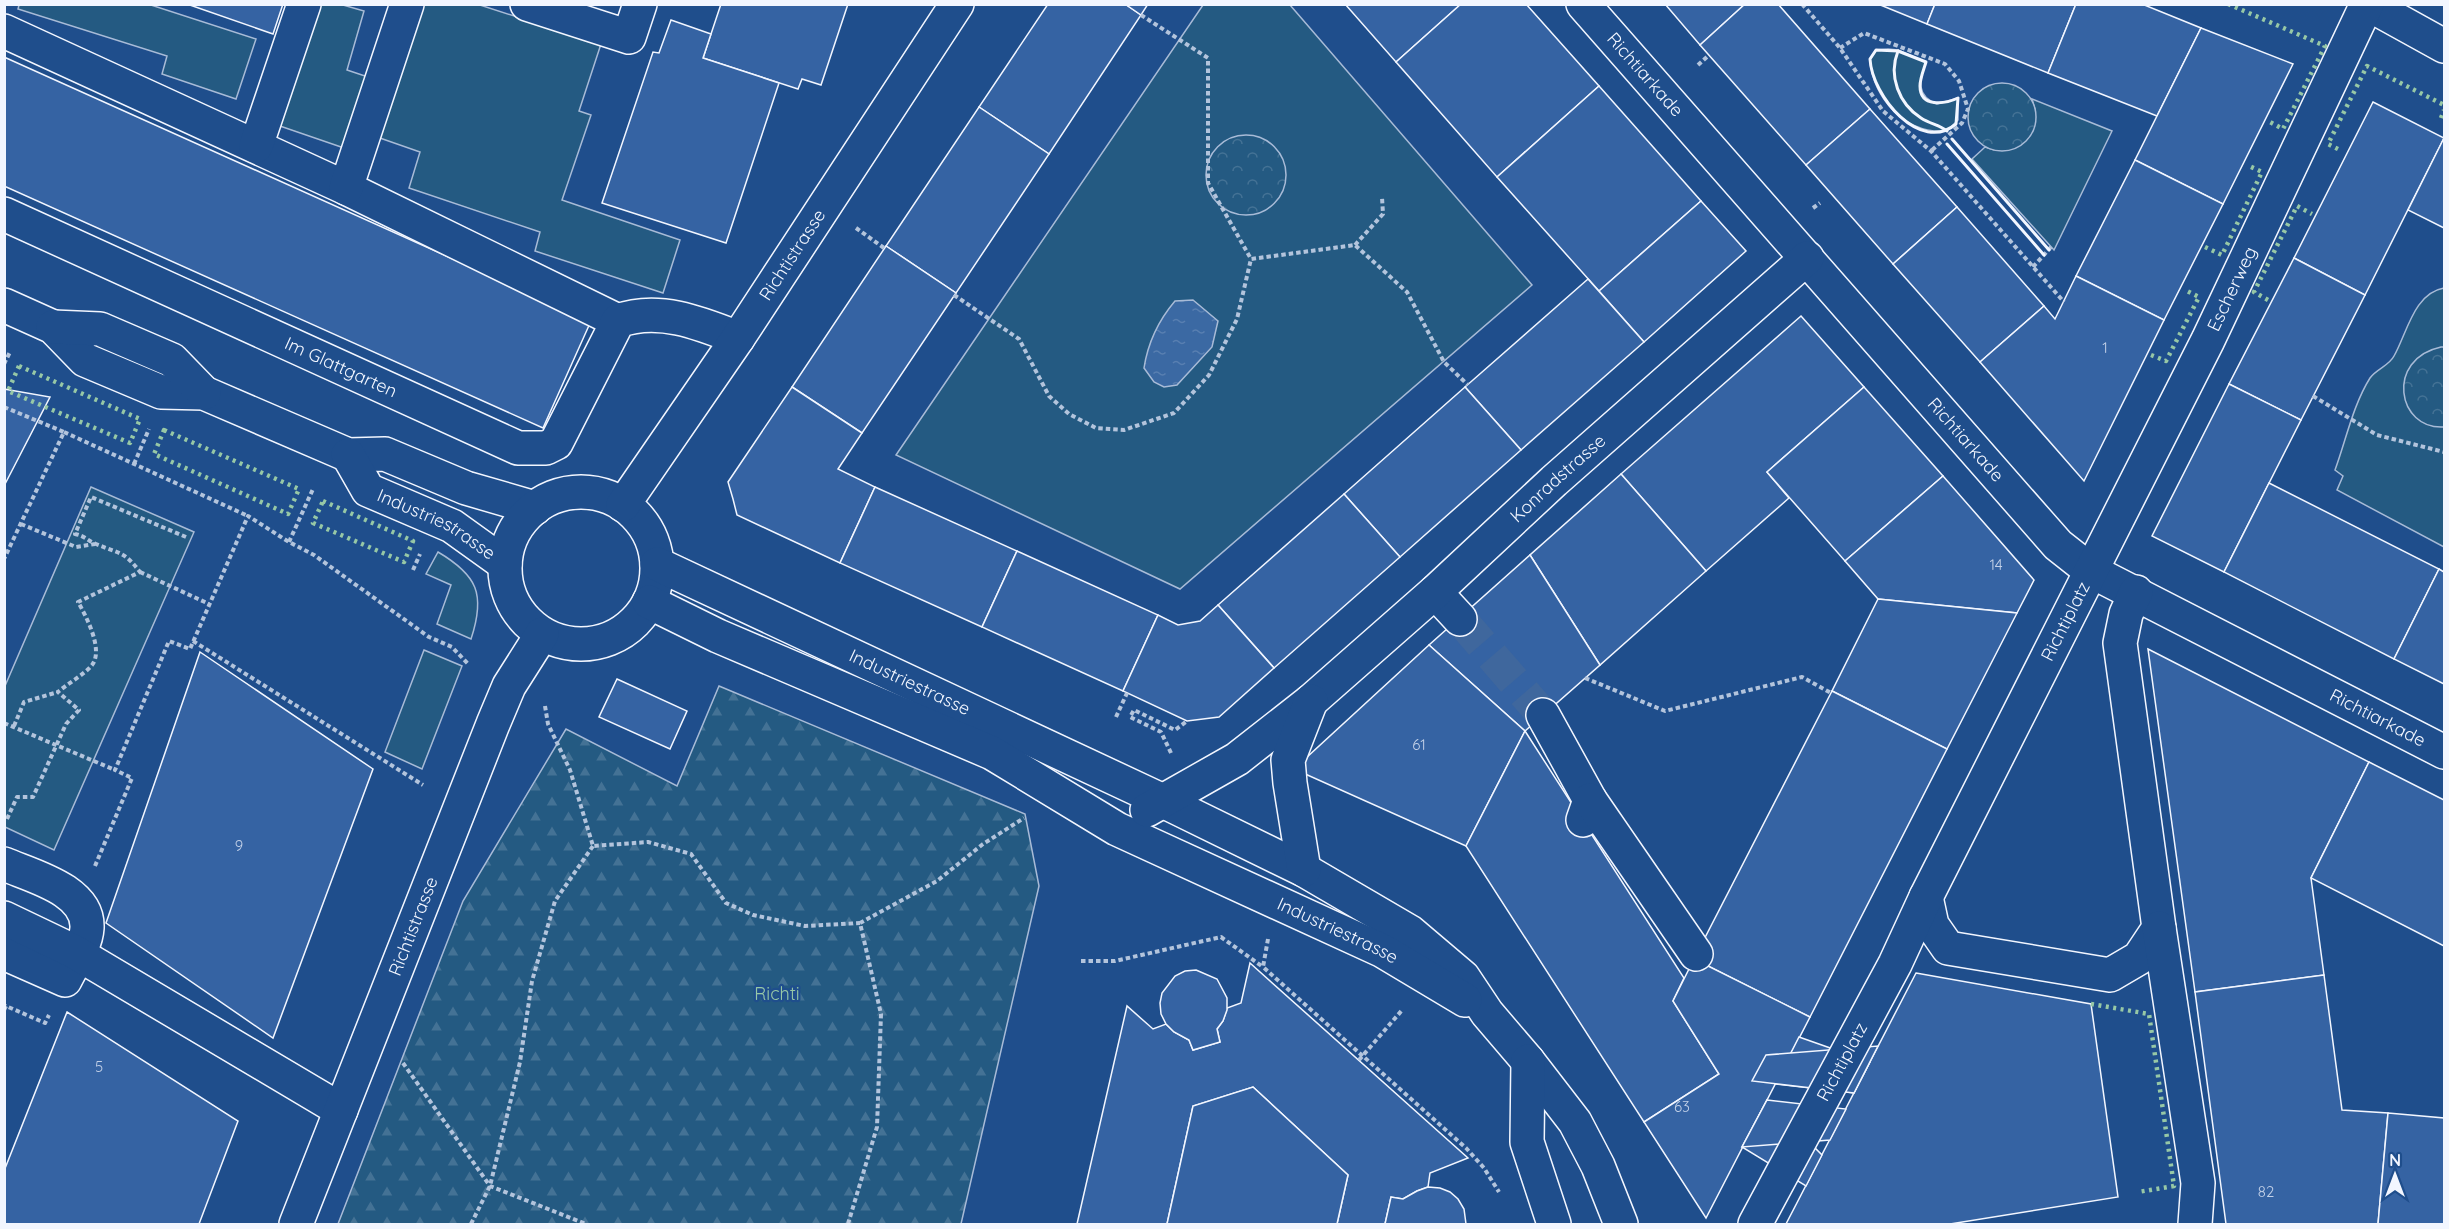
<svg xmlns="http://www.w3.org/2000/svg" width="2449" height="1229" viewBox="0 0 2449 1229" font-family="Quicksand,sans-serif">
<defs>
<pattern id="forest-firs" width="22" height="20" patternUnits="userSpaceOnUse" patternTransform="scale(1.5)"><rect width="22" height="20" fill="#245a82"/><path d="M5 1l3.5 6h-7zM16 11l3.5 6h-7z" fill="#447295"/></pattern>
<pattern id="park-crowns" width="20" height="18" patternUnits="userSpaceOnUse" patternTransform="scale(1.5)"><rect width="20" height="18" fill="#245a82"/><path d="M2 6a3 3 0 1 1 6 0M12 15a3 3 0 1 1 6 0" fill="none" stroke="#447295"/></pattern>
<pattern id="water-ripples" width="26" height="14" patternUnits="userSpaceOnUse" patternTransform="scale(1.5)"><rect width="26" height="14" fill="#3b69a3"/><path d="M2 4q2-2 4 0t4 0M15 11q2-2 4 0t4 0" fill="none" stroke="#587fb1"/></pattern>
</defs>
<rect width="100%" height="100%" fill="#1f4e8c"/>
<!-- green -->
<g fill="#245a82" stroke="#a8bbd7" stroke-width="1.5">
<path d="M 19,5 L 151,5 L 256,39 L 236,99 L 162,74 L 167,56 L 18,9 Z"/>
<path d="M 316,5 L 343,5 L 364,11 L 347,70 L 368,77 L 344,148 L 277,125 Z"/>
<path d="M 419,5 L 480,5 L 601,44 L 579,111 L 591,115 L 562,200 L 680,240 L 663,293 L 535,251 L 540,232 L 409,188 L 420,152 L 377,137 Z"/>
<path d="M 1203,5 L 1290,5 L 1532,285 L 1180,589 L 896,455 Z"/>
<path d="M 1888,49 L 1898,50 L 1926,62 C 1919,81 1916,96 1937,104 L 1958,98 L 1958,120 L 1947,131 C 1906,135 1872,98 1870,59 L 1876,50 Z"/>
<path d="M 2032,99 L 2112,131 L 2054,250 L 1972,159 L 1985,147 L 1994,150 L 2035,110 Z"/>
<path d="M 2444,288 L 2444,547 L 2337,490 L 2343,476 L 2335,470 C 2346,440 2353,405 2370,378 C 2376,369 2389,366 2394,356 C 2407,333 2414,293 2444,288 Z"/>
<path d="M 91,487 L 194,532 L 54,850 L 5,827 L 5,686 Z"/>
<path d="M 438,552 C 477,575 486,594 471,639 L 437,624 L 451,585 L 426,574 Z"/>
<path d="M 424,650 L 462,666 L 422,769 L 385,752 Z"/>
</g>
<!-- forest -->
<path fill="url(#forest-firs)" stroke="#a8bbd7" stroke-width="1.5" d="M 719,686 L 1025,814 L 1039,886 L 961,1224 L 338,1224 L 463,901 L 566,729 L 677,786 Z"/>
<!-- park -->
<g fill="url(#park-crowns)" stroke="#a8bbd7" stroke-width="1.5">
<circle cx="2002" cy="117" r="34"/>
<circle cx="1246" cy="175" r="40"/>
<path d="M 2441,347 L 2444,347 L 2444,427 C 2397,430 2385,359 2441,347 Z"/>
</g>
<!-- water -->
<path fill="url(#water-ripples)" stroke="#a8bbd7" stroke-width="1.5" d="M 1193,300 L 1218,321 L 1212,347 L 1177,385 L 1164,387 L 1154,382 L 1144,368 C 1148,342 1158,321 1175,301 Z"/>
<!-- building -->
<g fill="#3563a3" stroke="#f2f6ff" stroke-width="1.5">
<path d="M 187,4 L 283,4 L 273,34 Z"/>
<path d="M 721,4 L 848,4 L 821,85 L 802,79 L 798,89 L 703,58 Z"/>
<path d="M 1048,4 L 1125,4 L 1141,15 L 1049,154 L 979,107 Z"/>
<path d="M 1125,4 L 1148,4 L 1141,15 Z"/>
<path d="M 1345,4 L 1461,4 L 1396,62 Z"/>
<path d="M 1461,4 L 1526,4 L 1599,86 L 1497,177 L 1396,62 Z"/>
<path d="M 1665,4 L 1745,4 L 1700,45 Z"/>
<path d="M 1745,4 L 1778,4 L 1870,109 L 1806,165 L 1700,45 Z"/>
<path d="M 1878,4 L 1935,4 L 1927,24 Z"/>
<path d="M 1935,4 L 2076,4 L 2048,73 L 1927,24 Z"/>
<path d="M 2076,4 L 2142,4 L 2201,28 L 2157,116 L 2048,73 Z"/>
<path d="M 671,20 L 711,34 L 703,58 L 779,83 L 726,243 L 602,203 L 653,52 L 659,53 Z"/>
<path d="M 2201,28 L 2293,64 L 2223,204 L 2135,160 Z"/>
<path d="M 4,57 L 591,321 L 543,428 L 4,186 Z"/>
<path d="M 1599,86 L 1701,201 L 1599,291 L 1497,177 Z"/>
<path d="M 2373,102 L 2444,138 L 2365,295 L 2294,258 Z"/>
<path d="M 979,107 L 1049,154 L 956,293 L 886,246 Z"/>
<path d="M 1870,109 L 1957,207 L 1893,264 L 1806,165 Z"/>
<path d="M 2444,138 L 2444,228 L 2408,210 Z"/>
<path d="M 2135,160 L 2223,204 L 2164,320 L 2076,276 Z"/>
<path d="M 1701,201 L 1746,251 L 1644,342 L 1599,291 Z"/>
<path d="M 1957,207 L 2044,306 L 1980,362 L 1893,264 Z"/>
<path d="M 886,246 L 956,293 L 862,433 L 792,387 Z"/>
<path d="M 2294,258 L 2365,295 L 2301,420 L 2229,384 Z"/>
<path d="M 2076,276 L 2164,320 L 2084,481 L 1980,362 L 2044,306 L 2055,319 Z"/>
<path d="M 1588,279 L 1644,342 L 1521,450 L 1465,387 Z"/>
<path d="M 1801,316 L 1864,387 L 1767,472 L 1789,498 L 1706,571 L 1621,474 Z"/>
<path d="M 2229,384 L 2301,420 L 2224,572 L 2152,536 Z"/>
<path d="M 792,387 L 862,433 L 838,469 L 875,487 L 840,563 L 737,515 L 733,499 L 728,482 Z"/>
<path d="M 1465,387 L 1521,450 L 1400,557 L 1344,494 Z"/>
<path d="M 1864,387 L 1943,476 L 1845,561 L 1767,472 Z"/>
<path d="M 4,389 L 50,397 L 4,486 Z"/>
<path d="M 1621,474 L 1706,571 L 1600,665 L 1530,555 Z"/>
<path d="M 1943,476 L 2034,580 L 2017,613 L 1878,599 L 1845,561 Z"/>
<path d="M 2269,483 L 2439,569 L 2394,659 L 2224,572 Z"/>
<path d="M 875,487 L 1017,551 L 982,627 L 840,563 Z"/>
<path d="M 1344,494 L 1400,557 L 1274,668 L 1218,605 Z"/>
<path d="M 1017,551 L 1158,615 L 1123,691 L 982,627 Z"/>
<path d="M 1530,555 L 1600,665 L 1525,731 L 1429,645 Z"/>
<path d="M 2439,569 L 2444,572 L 2444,684 L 2394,659 Z"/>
<path d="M 1878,599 L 2017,613 L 1947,749 L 1832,691 Z"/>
<path d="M 1218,605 L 1274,668 L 1219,717 L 1187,721 L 1123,691 L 1158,615 L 1178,625 L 1200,621 Z"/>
<path d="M 1429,645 L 1525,731 L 1466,846 L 1294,769 Z"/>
<path d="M 2148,649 L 2369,762 L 2311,878 L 2324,975 L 2195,992 Z"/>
<path d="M 200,652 L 373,769 L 273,1038 L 106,923 Z"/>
<path d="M 617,679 L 687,711 L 670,749 L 599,717 Z"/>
<path d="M 1832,691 L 1947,749 L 1810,1017 L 1694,959 Z"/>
<path d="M 1525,731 L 1684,978 L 1673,1001 L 1719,1074 L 1644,1122 L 1466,846 Z"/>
<path d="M 2369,762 L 2444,800 L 2444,946 L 2311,878 Z"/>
<path d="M 1694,959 L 1810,1017 L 1706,1218 L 1644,1122 L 1719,1074 L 1673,1001 Z"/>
<path d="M 1250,963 L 1468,1158 L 1430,1173 L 1428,1187 L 1417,1191 L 1403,1199 L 1391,1197 L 1385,1224 L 1337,1224 L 1348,1175 L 1253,1087 L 1193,1106 L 1167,1224 L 1077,1224 L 1127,1006 L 1153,1029 L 1166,1024 L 1174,1032 L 1189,1040 L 1193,1050 L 1220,1042 L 1217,1029 L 1223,1021 L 1227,1008 L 1241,1003 Z"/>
<path d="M 1196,970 L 1217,979 L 1227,998 L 1227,1010 L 1223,1021 L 1217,1029 L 1220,1042 L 1193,1050 L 1189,1040 L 1174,1032 L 1166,1024 L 1161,1014 L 1160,1003 L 1162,993 L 1175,976 L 1185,971 Z"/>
<path d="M 1916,973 L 2091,1004 L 2118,1197 L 1950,1224 L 1786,1224 Z"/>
<path d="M 2324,975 L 2342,1110 L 2388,1113 L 2378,1224 L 2226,1224 L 2195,992 Z"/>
<path d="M 67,1012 L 238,1121 L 199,1224 L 4,1224 L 4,1171 Z"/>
<path d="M 1799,1037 L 1870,1062 L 1854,1093 L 1775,1084 Z"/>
<path d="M 1878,1046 L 1854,1093 L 1752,1081 L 1766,1055 Z"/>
<path d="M 1253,1087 L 1348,1175 L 1337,1224 L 1167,1224 L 1193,1106 Z"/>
<path d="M 1767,1100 L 1822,1155 L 1806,1186 L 1742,1147 Z"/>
<path d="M 1767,1100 L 1846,1109 L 1830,1140 L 1742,1147 Z"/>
<path d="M 2388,1113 L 2444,1118 L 2444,1224 L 2378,1224 Z"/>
<path d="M 1428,1187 L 1440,1188 L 1450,1192 L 1458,1199 L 1464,1209 L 1466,1224 L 1385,1224 L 1391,1197 L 1403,1199 L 1417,1191 Z"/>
</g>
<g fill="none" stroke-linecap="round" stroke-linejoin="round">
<!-- minor-tunnel -->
<path stroke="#3f679d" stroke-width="33" stroke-dasharray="33 16" stroke-linecap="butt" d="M 1460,619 L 1543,715"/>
<defs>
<g id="minor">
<path d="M 527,4 L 629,37 L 640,4"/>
<path id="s1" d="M 1583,4 L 2058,545 L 2091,571 L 2444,752"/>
<path d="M 2368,4 L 2444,46"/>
<path d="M 4,31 L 346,188 L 618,321"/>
<path d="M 256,146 L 304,4"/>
<path d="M 346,188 L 407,4"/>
<path id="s2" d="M 4,214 L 518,448 L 546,448 L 556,443 L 618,321 C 658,306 700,323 738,338"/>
<path d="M 4,305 L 53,327 L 85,360 L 161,392 L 204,393 L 348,455 L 385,454 L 466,488 L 535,508"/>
<path d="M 53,327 L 100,329 L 172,360 L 204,393"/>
<path id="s3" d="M 348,455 L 368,490 L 452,526 L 505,564"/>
<circle cx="581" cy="568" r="76"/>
<path id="s4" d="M 623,505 L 738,338 L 957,4"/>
<path id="s5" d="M 657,564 L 1161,800 L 1304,870 L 1410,932 L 1463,977 L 1487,1013 L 1528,1061 L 1575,1122 L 1598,1166 L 1621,1224"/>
<path d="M 1435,592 L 1460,619"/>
<path id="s6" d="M 649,602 L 718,636 L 992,753 L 1117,829 L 1383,951 L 1465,1000"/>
<path d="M 1543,715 L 1590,800 L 1583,820"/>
<path d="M 1590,800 L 1696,954"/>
<path id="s7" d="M 1147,810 L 1237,759 L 1311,701 L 1435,592 L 1554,481 L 1807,258"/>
<path d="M 4,864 C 32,876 89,890 87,928 C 86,945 73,964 65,980 L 4,953"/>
<path d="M 1304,870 L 1290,783 L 1288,760 L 1311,701"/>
<path d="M 1926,897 L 1932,925 L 1948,948 L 2110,975 L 2139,958 L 2159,928 L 2120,643 L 2126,614 L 2136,592"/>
<path d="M 4,918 L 73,951 L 341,1110"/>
<path d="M 2159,928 L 2198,1183 L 2195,1224"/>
<path d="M 1528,1061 L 1527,1142 L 1554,1224"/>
<path id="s8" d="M 296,1224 L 493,724 L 509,686 L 542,634"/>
<path id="s9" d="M 1755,1224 L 1895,964 L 1926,897 L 2208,340 L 2367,4"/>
</g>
</defs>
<!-- minor casing -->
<use href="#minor" stroke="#f2f6ff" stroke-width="36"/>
<!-- path -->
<g stroke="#b3c4dc" stroke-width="4" stroke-dasharray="4.5 3" stroke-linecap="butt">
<path d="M 1802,4 L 1840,48 L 1883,111 L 1931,151 L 2064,302"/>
<path d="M 1141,15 L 1208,58 L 1208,183 L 1251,259 L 1355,245 L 1407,292 L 1444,362 L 1468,385"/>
<path d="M 1840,48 L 1864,33 L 1945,64 L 1959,81 L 1968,109 L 1962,123 L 1931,151"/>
<path d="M 1698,65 L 1709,55"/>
<path d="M 1813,208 L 1820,203"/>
<path d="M 856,228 L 884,248"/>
<path d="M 1355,245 L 1383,214 L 1382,197"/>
<path d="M 2033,267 L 2051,247"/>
<path d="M 954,295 L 1019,339 L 1049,396 L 1069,414 L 1096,428 L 1124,430 L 1174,413 L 1209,375 L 1237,319 L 1251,259"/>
<path d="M 4,364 L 10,352"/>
<path d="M 2313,396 L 2377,435 L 2444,452"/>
<path d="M 4,407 L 64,432 L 4,559"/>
<path d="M 64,432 L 248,516"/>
<path d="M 134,464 L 149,429"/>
<path d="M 21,524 L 76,547 L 95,544"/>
<path d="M 289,542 L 313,489"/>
<path d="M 413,570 L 420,554"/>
<path d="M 140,572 L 209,604"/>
<path d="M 193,641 L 423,785"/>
<path d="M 1585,678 L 1665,711 L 1802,677 L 1831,693"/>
<path d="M 545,706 L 548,724 L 570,770 L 593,846 L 648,842 L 691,854 L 726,903 L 753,915 L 805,926 L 860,923"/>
<path d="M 1116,717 L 1127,693"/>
<path d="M 4,723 L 115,770"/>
<path d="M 14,726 L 24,702 L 58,692"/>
<path d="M 1171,753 L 1161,732 L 1130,717 L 1134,710 L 1175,730 L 1187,721"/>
<path d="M 7,819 L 17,797 L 33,797 L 66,724 L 79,710 L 58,692 C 68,683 84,675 92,665 C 104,650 86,616 78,602 L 140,572 C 124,551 120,554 96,544 C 88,541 85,536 75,534 L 91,497 L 186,537"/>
<path d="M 95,866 L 132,778 L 115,770 L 169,641 L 190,649 L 248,516 L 289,542 L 314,555 L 429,637 L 452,647 L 469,665"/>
<path d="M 1268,939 L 1263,967 L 1466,1148 L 1484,1168 L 1499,1192"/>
<path d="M 1081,961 L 1115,961 L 1221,937 L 1263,967"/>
<path d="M 4,1010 L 6,1006 L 45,1023 L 49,1015"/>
<path d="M 1359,1060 L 1403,1009"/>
<path d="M 403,1063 L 490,1186 L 586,1224"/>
<path d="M 471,1224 L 490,1186 L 520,1062 L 532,981 L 555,901 L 593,846"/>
<path d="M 848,1224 L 877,1127 L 881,1014 L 860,923 L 937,881 L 983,844 L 1024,818"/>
</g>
<!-- minor -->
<use href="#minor" stroke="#1f4e8c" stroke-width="33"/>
<!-- hedge -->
<g stroke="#97c8a6" stroke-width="4.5" stroke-dasharray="3 4.5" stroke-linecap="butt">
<path d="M 2228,4 L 2325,46 L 2283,129 L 2268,121"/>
<path d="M 2441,118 L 2444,110"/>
<path d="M 2338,149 L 2328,144 L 2367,66 L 2444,105"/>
<path d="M 2205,247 L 2222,255 L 2262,172 L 2247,165"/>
<path d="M 2268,300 L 2254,292 L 2297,206 L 2312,214"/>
<path d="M 2151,355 L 2166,361 L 2199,297 L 2185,290"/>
<path d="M 19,366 L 140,419 L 130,443 L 8,391 Z"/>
<path d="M 164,430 L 299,489 L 288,514 L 154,454 Z"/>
<path d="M 323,501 L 413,541 L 404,562 L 313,523 Z"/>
<path d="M 2091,1004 L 2149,1014 L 2174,1186 L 2138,1192"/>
</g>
<!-- wall -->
<g stroke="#f2f6ff" stroke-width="3">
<path d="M 1876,50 L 1898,51 L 1926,62 C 1924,69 1920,78 1920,86 C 1920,108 1945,104 1958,98 L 1956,124 C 1920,154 1872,96 1870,59 Z"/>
<path d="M 1898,51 C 1888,76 1899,104 1921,118 C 1930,124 1940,125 1947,131"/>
<path d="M 1952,139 L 2049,250"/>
<path d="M 1947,144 L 2044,255"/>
</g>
</g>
<g text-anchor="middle" stroke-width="4.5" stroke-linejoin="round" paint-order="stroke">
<!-- number labels -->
<g font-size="15" fill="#c3d1e8">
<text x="2105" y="353">1</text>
<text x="1996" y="570">14</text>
<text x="1419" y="750">61</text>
<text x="239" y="851">9</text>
<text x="99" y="1072">5</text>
<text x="1682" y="1112">63</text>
<text x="2266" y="1197">82</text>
</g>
<!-- street labels -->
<g font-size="18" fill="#f2f6ff" stroke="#1f4e8c">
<text dy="6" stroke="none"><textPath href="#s1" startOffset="94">Richtiarkade</textPath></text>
<text dy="6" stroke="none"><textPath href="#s4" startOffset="302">Richtistrasse</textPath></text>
<text dy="6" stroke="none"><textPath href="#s9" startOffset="1050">Escherweg</textPath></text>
<text dy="6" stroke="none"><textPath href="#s2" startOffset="370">Im Glattgarten</textPath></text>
<text dy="6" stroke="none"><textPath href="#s1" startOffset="580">Richtiarkade</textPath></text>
<text dy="6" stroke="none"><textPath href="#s7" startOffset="530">Konradstrasse</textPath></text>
<text dy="6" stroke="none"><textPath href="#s3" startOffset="117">Industriestrasse</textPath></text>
<text dy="6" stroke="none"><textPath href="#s9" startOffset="678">Richtiplatz</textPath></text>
<text dy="6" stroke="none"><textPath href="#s5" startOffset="279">Industriestrasse</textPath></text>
<text dy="6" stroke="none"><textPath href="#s1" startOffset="1084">Richtiarkade</textPath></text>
<text dy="6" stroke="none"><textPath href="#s8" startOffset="320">Richtistrasse</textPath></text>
<text dy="6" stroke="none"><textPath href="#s6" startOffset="764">Industriestrasse</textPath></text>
<text dy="6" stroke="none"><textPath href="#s9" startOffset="184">Richtiplatz</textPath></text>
</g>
<!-- park labels -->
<g font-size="18" fill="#97c8a6" stroke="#1f4e8c">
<text x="777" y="1000">Richti</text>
</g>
</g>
<!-- border -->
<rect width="2449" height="1229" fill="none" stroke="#f2f6ff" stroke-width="12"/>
<!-- north arrow -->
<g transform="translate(2395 1175)" stroke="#1f4e8c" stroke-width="4.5" paint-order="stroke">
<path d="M0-4.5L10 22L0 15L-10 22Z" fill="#f2f6ff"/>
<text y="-9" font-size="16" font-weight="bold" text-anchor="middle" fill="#f2f6ff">N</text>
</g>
</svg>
